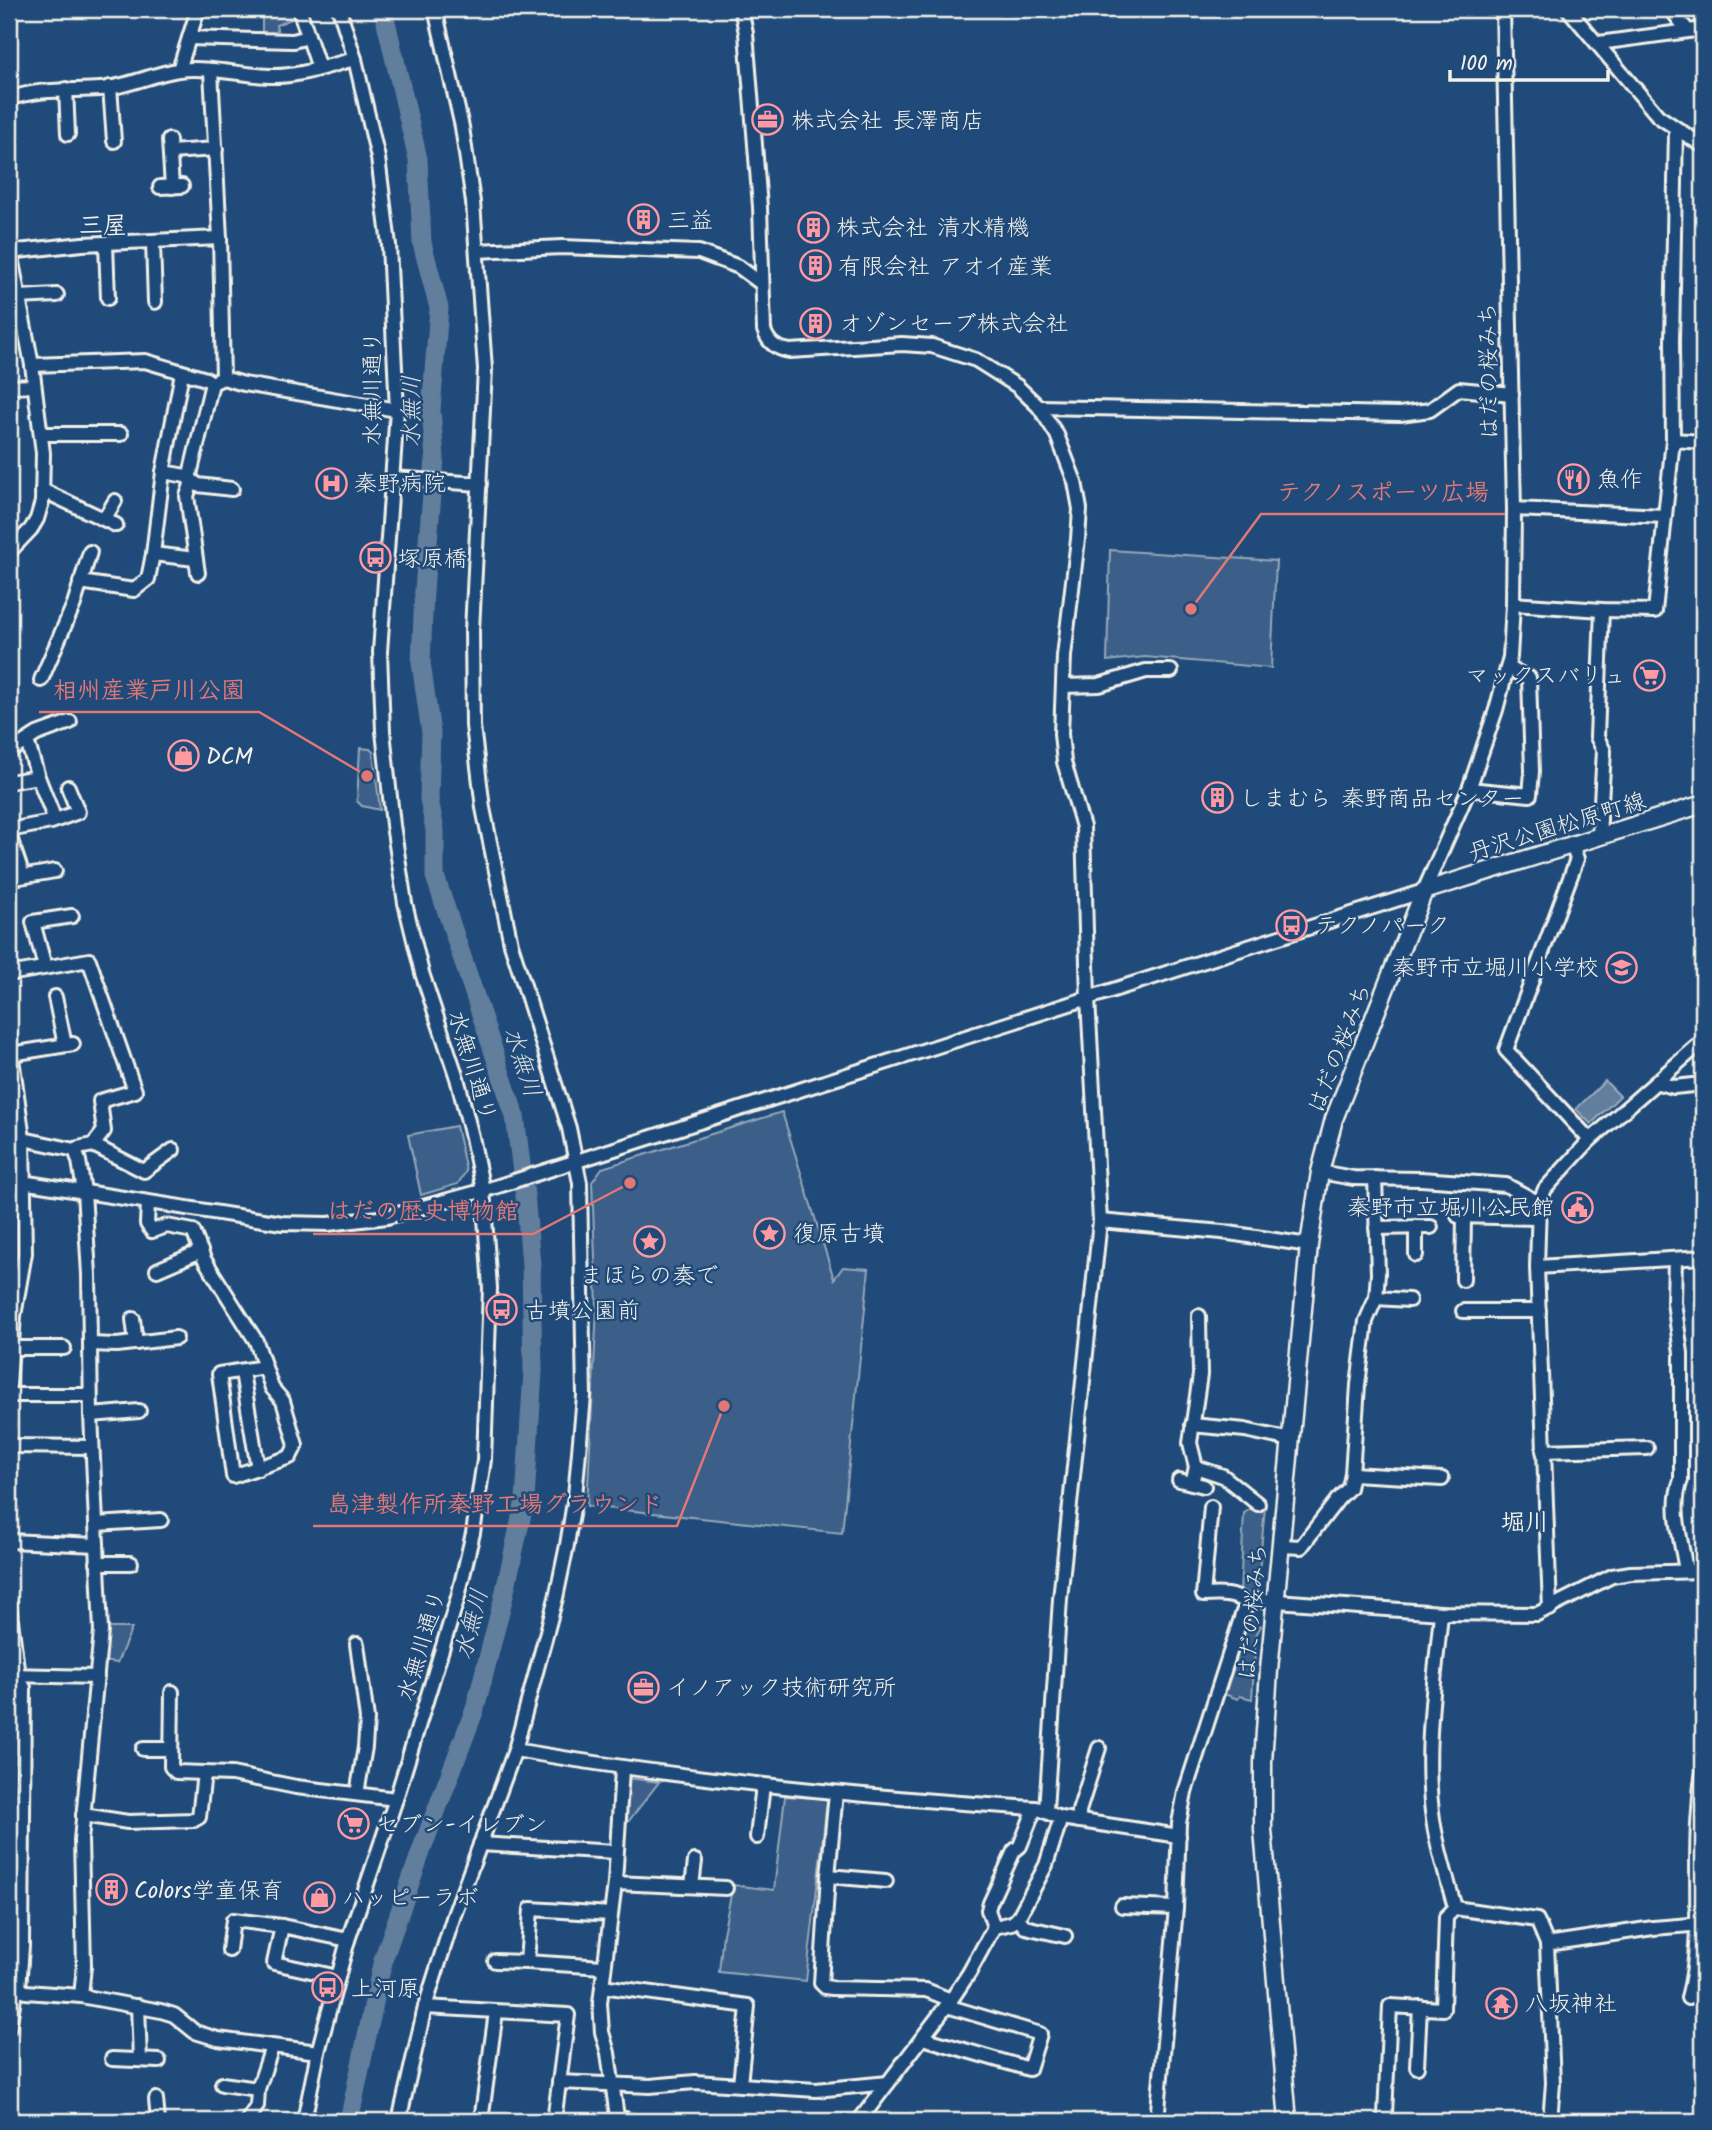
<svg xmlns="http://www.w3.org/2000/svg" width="1712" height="2130" viewBox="0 0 1712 2130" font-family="Kalam,'Klee One',sans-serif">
<rect width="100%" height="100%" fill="#1f4a7a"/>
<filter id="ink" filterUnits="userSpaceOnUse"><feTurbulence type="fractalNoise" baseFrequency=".0143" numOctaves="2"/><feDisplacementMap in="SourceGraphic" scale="14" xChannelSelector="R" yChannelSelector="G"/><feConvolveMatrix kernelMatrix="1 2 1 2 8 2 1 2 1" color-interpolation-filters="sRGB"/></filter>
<g filter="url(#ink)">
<!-- green -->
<g fill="#3a5f88" stroke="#97a8b8" stroke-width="2">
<path d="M 262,9 L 295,9 L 297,17 L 276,25 L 279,37 L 262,37 Z"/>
<path d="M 1110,550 L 1276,561 L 1271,668 L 1145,657 L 1107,661 Z"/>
<path d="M 360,748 L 370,749 L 373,752 L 380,810 L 362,806 L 357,801 Z"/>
<path d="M 782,1112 L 834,1279 L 843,1267 L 869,1269 L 842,1533 L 587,1506 L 597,1307 L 592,1182 L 602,1168 Z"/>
<path d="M 456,1126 L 466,1171 L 458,1184 L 421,1195 L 408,1135 Z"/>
<path d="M 1258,1505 L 1265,1507 L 1257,1594 L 1245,1597 L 1240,1593 L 1244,1513 Z"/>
<path d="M 1249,1613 L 1261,1626 L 1256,1635 L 1252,1699 L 1240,1696 L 1238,1699 L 1221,1693 Z"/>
<path d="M 106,1628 L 132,1628 L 117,1663 L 101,1661 Z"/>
<path d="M 628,1778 L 659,1782 L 621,1831 L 625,1780 Z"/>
<path d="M 785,1796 L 825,1799 L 827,1802 L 806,1981 L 719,1972 L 723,1934 L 733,1885 L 774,1890 Z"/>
</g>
<!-- water -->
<path fill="#627e9d" stroke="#9cacbb" stroke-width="2" d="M 1605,1081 L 1620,1096 L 1591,1124 L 1576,1109 Z"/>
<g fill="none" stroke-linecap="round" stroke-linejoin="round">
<!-- river -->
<path stroke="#627e9d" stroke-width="19" d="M 349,2121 L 383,1960 L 424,1843 L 475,1709 L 503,1600 L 525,1500 L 533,1371 L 531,1265 L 526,1204 L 515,1116 L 435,876 L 435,830 L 429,799 L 431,733 L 421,663 L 424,590 L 435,458 L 431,410 L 439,308 L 422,243 L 418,159 L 383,9"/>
<defs>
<g id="minor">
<path d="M 299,9 L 319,68"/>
<path d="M 740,9 L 742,13 L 746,33 L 760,207 L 764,330 C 768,343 776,349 790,351 L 902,344 L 932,346 L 976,360 L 1017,386 L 1039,407 L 1057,435 L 1075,482 L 1080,509 L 1078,539 L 1064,656 L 1061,734 L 1064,762 L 1083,827 L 1088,998 L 1100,1221 L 1060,1599 L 1046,1810"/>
<path d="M 1568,9 L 1658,116 L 1703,146"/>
<path d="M 1671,9 L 1687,30"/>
<path d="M 189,38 L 293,41 L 308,37"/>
<path d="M 1599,43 L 1703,29"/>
<path d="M 179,70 L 198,9"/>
<path d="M 211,71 L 220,238 L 223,378"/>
<path d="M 110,87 L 114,141"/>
<path d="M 66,89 L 68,134"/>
<path d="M 9,99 C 39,88 68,91 100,89 C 127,87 152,74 178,70 C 208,66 240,75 270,76 C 299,77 327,66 355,59"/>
<path d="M 169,140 L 172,187"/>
<path d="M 170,152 L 216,149"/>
<path d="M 160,187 L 182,186"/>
<path d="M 153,242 L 155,302"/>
<path d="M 106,244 L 108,298"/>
<path d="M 477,251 L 562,247 L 699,252 L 739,267 L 762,284"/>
<path d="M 9,252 L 82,244 L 220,238"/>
<path d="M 19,297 L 57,295"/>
<path d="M 32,365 L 145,361 L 206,379 L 212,383 L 223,378 L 244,384 L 397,410"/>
<path d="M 9,387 L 33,386"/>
<path d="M 1039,407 L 1400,414 L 1430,410 L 1459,389 L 1512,394"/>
<path d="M 42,434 L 121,434"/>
<path d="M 1673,440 L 1703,442"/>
<path d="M 163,472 L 186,476 L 198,485 L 232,489"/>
<path d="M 392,478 L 480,484"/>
<path d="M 189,479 L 212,383"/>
<path d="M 192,482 L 187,496 L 198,573"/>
<path d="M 42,490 L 116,525"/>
<path d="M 1514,509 L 1664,516"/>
<path d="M 105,518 L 115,501"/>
<path d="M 9,552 L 31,529 L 37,519 L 42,502 L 43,453 L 32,365 L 10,252"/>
<path d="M 153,554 L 195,559"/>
<path d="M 80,582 L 134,590 L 148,579 L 153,554 L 163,472 L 182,373"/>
<path d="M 1513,604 L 1602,610 L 1655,611 L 1673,440 L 1672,341 L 1676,129"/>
<path d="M 41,680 L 74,604 L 90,552"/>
<path d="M 1063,686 L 1099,685 L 1146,671 L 1171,671"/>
<path d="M 27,741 L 38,777 L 55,820"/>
<path d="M 9,752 L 37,734 L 70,722"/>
<path d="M 9,782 L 38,777"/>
<path d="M 1469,789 L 1530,795 L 1532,771 L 1529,678 L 1508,668"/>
<path d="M 9,830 L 51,822 L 78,812 L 68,787"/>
<path d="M 9,834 L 23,876"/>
<path d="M 1599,836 L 1604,751 L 1597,737 L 1602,610"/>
<path d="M 1572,845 L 1577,859 L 1506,1050 L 1590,1140"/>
<path d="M 9,879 L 55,871"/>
<path d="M 45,967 L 33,922 L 72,916"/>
<path d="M 9,974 L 89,960 L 135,1091 L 100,1101 L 104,1131 L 93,1145 L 78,1148 L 75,1150 L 9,1136"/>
<path d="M 55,997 L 65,1045"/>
<path d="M 9,1036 L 23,1139 L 25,1253 L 14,1316 L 9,1384"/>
<path d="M 11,1054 L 73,1044"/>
<path d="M 1658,1083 L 1674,1087 L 1703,1084"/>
<path d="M 93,1145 L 144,1171 L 173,1150"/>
<path d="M 75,1150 L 79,1161 L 84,1191 L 89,1275 L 91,1415 L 101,1631 L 81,1840 L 84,1966 L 81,1996"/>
<path d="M 1320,1172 L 1353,1178 L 1421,1179 L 1506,1185 L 1539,1203"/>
<path d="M 9,1180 L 282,1223 L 328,1224 L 387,1217 L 492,1188 L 1424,891 L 1469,789 L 1496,710 L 1510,657 L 1513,604 L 1514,509 L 1503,9"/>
<path d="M 148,1203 L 147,1224 L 152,1231 L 167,1226 L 193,1231 L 204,1259 L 256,1341 L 272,1388 L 283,1401 L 296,1445 L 290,1457 L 233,1476 L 219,1374 L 265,1367"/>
<path d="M 1458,1216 L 1537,1218"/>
<path d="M 1100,1221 L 1222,1232 L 1309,1245"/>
<path d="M 1416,1227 L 1416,1255"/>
<path d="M 1376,1228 L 1431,1227"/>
<path d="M 1675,1259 L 1674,1302 L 1681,1353 L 1681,1480 C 1670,1508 1682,1542 1686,1571"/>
<path d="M 1537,1267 L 1703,1257"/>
<path d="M 157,1270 L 201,1251"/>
<path d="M 1463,1280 L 1464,1217"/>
<path d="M 1376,1298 L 1409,1300"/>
<path d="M 1463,1311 L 1539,1311"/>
<path d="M 133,1319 L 136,1343"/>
<path d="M 90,1344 L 117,1345 L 176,1338"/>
<path d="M 10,1348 L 64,1348"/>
<path d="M 242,1372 L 258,1469"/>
<path d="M 9,1395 L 90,1395"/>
<path d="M 91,1415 L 139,1411"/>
<path d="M 1192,1425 L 1245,1430 L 1291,1440"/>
<path d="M 9,1446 L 92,1447"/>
<path d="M 1543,1451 L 1647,1448"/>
<path d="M 1196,1467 L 1223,1476 L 1258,1504"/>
<path d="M 1352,1474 L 1442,1479"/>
<path d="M 1179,1480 L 1204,1486"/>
<path d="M 1192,1483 L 1196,1467 L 1190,1443 L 1200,1375 L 1199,1316"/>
<path d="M 1211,1507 L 1203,1595 C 1219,1594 1236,1593 1248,1604"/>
<path d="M 96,1524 L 161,1520"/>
<path d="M 9,1541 L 97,1545"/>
<path d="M 1282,1546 L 1301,1547 L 1338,1499 L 1349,1488 L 1352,1474 L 1358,1385 L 1366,1321 L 1376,1298 L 1378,1274 L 1375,1178"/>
<path d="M 97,1563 L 131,1563"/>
<path d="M 9,1604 L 18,1676 L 24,1688 L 22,1946 L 19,1989 L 14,1998 L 9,2028"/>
<path d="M 1550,1609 L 1537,1267 L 1539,1203 L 1545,1189 L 1590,1140 L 1703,1041"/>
<path d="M 1441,1613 C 1435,1680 1423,1752 1433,1819 C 1437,1849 1447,1878 1455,1908 L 1537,1920 L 1547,1944 L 1553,2083 L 1550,2121"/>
<path d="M 357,1644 L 367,1719 L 365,1747 L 357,1794"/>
<path d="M 9,1675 L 97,1677"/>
<path d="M 172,1692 L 171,1767 L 176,1772 L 232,1774 L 296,1787 L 396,1799"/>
<path d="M 143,1749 L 171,1749"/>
<path d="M 515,1750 C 688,1780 861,1797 1035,1808 C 1045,1810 1051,1815 1061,1818 L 1179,1836"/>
<path d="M 622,1769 L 615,1883 L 600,2003 L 602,2032 L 608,2053 L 617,2117 L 632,2121"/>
<path d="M 836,1793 L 828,1876 L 821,1983 L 825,1987 L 832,1988 L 926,1990 L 951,2000"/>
<path d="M 83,1815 L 128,1822 L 194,1820 L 199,1817 L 204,1773"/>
<path d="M 1079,1821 L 1079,1811 L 1099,1748"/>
<path d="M 757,1837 L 763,1785"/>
<path d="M 480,1844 L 616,1852"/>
<path d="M 828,1876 L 886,1881"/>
<path d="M 615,1883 L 726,1888"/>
<path d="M 692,1886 L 695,1861"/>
<path d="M 1122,1906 L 1176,1908"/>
<path d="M 1018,1918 L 1025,1927 L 1065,1936"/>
<path d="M 282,1926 L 274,1963 L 338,1977"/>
<path d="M 994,1927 L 1012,1923 L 1018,1918 L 1046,1865 L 1061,1818"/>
<path d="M 1547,1944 L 1653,1928 L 1703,1924"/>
<path d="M 229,1950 L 233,1920 L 282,1926 L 348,1940"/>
<path d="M 495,1961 L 527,1962"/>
<path d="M 603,1967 L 527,1962 L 531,1909 L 611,1914"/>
<path d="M 9,1983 L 26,1992 L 81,1996 L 161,2011 L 174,2015 L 195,2032 L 218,2039 L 318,2052"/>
<path d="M 602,1986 L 748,2006 L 740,2084"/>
<path d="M 1688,1998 C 1704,1937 1693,1872 1699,1810 C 1700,1798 1700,1785 1703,1773"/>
<path d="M 138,2006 L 140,2060"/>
<path d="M 425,2007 L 568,2015 L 554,2121"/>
<path d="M 923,2038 L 1029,2069 L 1040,2034 L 947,2006"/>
<path d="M 112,2059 L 159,2061"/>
<path d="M 1417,2067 L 1420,2007"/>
<path d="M 559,2082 L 650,2086 L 695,2082 L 816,2090 L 888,2083"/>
<path d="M 222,2084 L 258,2089"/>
<path d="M 156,2099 L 158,2121"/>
<path d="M 1385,2115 L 1390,2006 L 1443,2009 L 1446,1917 L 1455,1908"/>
<path d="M 247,2121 L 257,2106 L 258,2089 L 272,2047"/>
<path d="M 304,2121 L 318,2052 L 348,1940 L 396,1799 L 458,1597 L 473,1533 L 484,1460 L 490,1288 L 483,1190 L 472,1137 L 457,1078 L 422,973 L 405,903 L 393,825 L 383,731 L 380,652 L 397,410 L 389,245 L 378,158 L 355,59 L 339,9"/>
<path d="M 399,2121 L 425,2007 L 454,1915 L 515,1750 L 556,1598 L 567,1545 L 575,1496 L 584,1396 L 580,1183 L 569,1128 L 511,944 L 483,808 L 473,726 L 472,631 L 485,369 L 473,202 L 462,127 L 435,9"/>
<path d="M 481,2121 L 496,2012"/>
<path d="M 859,2121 L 951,2000 L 969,1973 L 994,1927 L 988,1910 L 990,1903 L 1014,1851 L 1020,1846 L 1035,1808"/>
<path d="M 1157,2121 L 1176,1908 L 1179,1823 L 1185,1792 L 1243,1612 L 1248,1604 L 1263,1600 L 1441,1613 L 1537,1614 L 1612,1576 L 1631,1573 L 1703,1571"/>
</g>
<path id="major" d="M 1288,2121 L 1263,1830 L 1263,1762 L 1269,1670 L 1309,1245 L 1320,1172 L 1334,1119 L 1424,891 L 1703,804"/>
</defs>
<!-- minor casing -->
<use href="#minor" stroke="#f4f1e8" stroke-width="18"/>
<!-- major casing -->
<use href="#major" stroke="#f4f1e8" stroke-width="21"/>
<!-- minor -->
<use href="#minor" stroke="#1f4a7a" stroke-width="12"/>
<!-- major -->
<use href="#major" stroke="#1f4a7a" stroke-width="16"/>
</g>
</g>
<!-- icons -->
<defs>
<symbol id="office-ring" viewBox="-11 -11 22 22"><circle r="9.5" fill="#1f4a7a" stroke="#ff9aa2" stroke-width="1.5"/><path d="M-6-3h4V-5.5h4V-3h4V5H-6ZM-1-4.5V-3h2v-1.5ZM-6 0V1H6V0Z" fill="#ff9aa2"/></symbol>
<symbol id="building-ring" viewBox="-11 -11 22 22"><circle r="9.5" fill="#1f4a7a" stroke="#ff9aa2" stroke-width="1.5"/><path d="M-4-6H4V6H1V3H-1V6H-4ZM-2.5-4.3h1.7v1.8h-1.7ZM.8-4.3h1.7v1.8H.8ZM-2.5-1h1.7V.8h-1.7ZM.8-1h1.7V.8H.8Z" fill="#ff9aa2"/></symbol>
<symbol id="restaurant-ring" viewBox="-11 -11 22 22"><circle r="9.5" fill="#1f4a7a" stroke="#ff9aa2" stroke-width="1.5"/><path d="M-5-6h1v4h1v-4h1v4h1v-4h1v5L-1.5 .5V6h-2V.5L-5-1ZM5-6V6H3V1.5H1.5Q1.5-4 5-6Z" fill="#ff9aa2"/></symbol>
<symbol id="hospital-ring" viewBox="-11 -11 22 22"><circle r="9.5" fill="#1f4a7a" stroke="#ff9aa2" stroke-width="1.5"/><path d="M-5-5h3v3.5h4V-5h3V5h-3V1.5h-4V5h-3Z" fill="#ff9aa2"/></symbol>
<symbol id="bus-ring" viewBox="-11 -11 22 22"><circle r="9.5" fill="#1f4a7a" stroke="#ff9aa2" stroke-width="1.5"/><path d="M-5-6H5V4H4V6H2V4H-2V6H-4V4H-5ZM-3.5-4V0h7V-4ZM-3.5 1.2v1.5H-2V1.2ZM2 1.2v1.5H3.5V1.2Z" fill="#ff9aa2"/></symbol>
<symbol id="supermarket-ring" viewBox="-11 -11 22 22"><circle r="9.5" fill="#1f4a7a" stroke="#ff9aa2" stroke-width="1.5"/><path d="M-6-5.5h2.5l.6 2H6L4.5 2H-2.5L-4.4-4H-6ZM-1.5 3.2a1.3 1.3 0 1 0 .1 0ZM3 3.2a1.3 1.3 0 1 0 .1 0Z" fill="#ff9aa2"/></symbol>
<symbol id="shop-ring" viewBox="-11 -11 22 22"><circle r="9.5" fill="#1f4a7a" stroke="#ff9aa2" stroke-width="1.5"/><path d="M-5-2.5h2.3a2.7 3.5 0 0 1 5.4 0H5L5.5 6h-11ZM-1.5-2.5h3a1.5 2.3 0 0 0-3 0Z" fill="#ff9aa2"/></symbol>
<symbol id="school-ring" viewBox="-11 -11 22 22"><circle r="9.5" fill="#1f4a7a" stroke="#ff9aa2" stroke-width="1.5"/><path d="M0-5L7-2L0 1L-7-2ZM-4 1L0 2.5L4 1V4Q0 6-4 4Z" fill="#ff9aa2"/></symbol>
<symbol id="civic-ring" viewBox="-11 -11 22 22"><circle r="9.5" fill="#1f4a7a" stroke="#ff9aa2" stroke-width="1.5"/><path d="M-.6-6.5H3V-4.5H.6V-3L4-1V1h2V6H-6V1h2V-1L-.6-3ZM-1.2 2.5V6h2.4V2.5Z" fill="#ff9aa2"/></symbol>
<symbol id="sight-ring" viewBox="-11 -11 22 22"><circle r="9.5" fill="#1f4a7a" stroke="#ff9aa2" stroke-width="1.5"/><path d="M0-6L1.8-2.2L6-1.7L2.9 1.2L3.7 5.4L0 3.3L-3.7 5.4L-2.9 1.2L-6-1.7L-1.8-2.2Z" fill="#ff9aa2"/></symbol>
<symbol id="temple-ring" viewBox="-11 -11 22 22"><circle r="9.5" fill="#1f4a7a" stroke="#ff9aa2" stroke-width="1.5"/><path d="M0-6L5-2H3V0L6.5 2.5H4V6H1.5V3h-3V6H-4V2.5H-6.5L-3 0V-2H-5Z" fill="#ff9aa2"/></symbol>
</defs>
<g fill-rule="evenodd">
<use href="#office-ring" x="750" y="102" width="35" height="35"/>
<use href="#building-ring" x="626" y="202" width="35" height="35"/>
<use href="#building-ring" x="796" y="210" width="35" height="35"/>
<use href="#building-ring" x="798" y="248" width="35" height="35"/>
<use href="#building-ring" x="798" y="306" width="35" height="35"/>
<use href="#restaurant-ring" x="1556" y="462" width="35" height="35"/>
<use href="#hospital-ring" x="314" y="466" width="35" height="35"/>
<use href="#bus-ring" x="358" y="540" width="35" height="35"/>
<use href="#supermarket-ring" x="1632" y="658" width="35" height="35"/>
<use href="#shop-ring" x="166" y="738" width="35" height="35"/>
<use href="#building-ring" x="1200" y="780" width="35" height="35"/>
<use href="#bus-ring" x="1274" y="908" width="35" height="35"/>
<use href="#school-ring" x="1604" y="950" width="35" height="35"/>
<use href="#civic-ring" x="1560" y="1190" width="35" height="35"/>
<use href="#sight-ring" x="752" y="1216" width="35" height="35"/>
<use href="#sight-ring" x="632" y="1224" width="35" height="35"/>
<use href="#bus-ring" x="484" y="1292" width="35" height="35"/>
<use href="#office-ring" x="626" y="1670" width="35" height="35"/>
<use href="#supermarket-ring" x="336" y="1806" width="35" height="35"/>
<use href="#building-ring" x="94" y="1872" width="35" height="35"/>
<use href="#shop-ring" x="302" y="1880" width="35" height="35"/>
<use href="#bus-ring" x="310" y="1970" width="35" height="35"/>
<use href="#temple-ring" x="1484" y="1986" width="35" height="35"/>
</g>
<g text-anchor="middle" stroke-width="5" stroke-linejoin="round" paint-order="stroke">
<!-- poi labels -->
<g font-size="23" fill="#f4f1e8" stroke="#1f4a7a" text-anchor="start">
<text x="791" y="128">株式会社 長澤商店</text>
<text x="667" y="228">三益</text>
<text x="836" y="235">株式会社 清水精機</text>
<text x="838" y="274">有限会社 アオイ産業</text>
<text x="839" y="331">オゾンセーブ株式会社</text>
<text x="1597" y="487">魚作</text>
<text x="354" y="491">秦野病院</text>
<text x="398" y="566">塚原橋</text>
<text x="1626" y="683" text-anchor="end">マックスバリュ</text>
<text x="206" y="764">DCM</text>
<text x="1240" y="806">しまむら 秦野商品センター</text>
<text x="1315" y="933">テクノパーク</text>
<text x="1599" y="975" text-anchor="end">秦野市立堀川小学校</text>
<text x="1554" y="1215" text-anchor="end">秦野市立堀川公民館</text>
<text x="793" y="1241">復原古墳</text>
<text x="649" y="1283" text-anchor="middle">まほらの奏で</text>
<text x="525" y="1318">古墳公園前</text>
<text x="666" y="1695">イノアック技術研究所</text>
<text x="376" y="1832">セブン-イレブン</text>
<text x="134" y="1898">Colors学童保育</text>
<text x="342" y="1905">ハッピーラボ</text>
<text x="351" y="1996">上河原</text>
<text x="1525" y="2011">八坂神社</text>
</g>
<!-- street labels -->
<g font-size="23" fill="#f4f1e8" stroke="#1f4a7a">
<text transform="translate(1488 371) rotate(-91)" y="8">はだの桜みち</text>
<text transform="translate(372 388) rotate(-90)" y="8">水無川通り</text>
<text transform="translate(1557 826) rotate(-17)" y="8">丹沢公園松原町線</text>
<text transform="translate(1339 1048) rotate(-69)" y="8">はだの桜みち</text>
<text transform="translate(473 1066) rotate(73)" y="8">水無川通り</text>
<text transform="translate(1252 1612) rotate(-85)" y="8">はだの桜みち</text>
<text transform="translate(421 1645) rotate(-73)" y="8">水無川通り</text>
</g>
<!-- neighbourhood labels -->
<g font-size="24" font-weight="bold" fill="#f4f1e8" stroke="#1f4a7a">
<text x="103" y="233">三屋</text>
<text x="1525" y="1530">堀川</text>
</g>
<!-- water labels -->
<g font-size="24" font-style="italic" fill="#dee0dd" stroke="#1f4a7a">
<text transform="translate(411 411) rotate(-90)" y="8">水無川</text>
<text transform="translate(523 1062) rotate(72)" y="8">水無川</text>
<text transform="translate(471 1624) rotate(-76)" y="8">水無川</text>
</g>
</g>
<!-- callouts -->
<path fill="none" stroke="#e27875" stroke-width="2.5" d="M1191 609L1261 514H1505M367 776L259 712H39M630 1183L533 1234H313M724 1406L677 1526H313"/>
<g fill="#e27875" stroke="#1f4a7a" stroke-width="2.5">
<circle cx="1191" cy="609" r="7"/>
<circle cx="367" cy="776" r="7"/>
<circle cx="630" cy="1183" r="7"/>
<circle cx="724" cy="1406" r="7"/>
</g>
<g font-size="24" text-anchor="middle" font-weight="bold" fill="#e27875" stroke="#1f4a7a" stroke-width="5" stroke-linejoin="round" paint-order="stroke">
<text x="1383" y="500">テクノスポーツ広場</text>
<text x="149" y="698">相州産業戸川公園</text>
<text x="423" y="1219">はだの歴史博物館</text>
<text x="495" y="1512">島津製作所秦野工場グラウンド</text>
</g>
<!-- margin -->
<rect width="1712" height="2130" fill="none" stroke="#1f4a7a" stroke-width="35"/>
<rect x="18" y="18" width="1677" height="2095" fill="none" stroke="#f4f1e8" stroke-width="2.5" filter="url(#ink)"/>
<!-- scale -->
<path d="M1450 70v10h158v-10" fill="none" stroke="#f4f1e8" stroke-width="3.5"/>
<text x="1460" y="70" font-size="21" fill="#f4f1e8" stroke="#1f4a7a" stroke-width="5" paint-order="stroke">100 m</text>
</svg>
